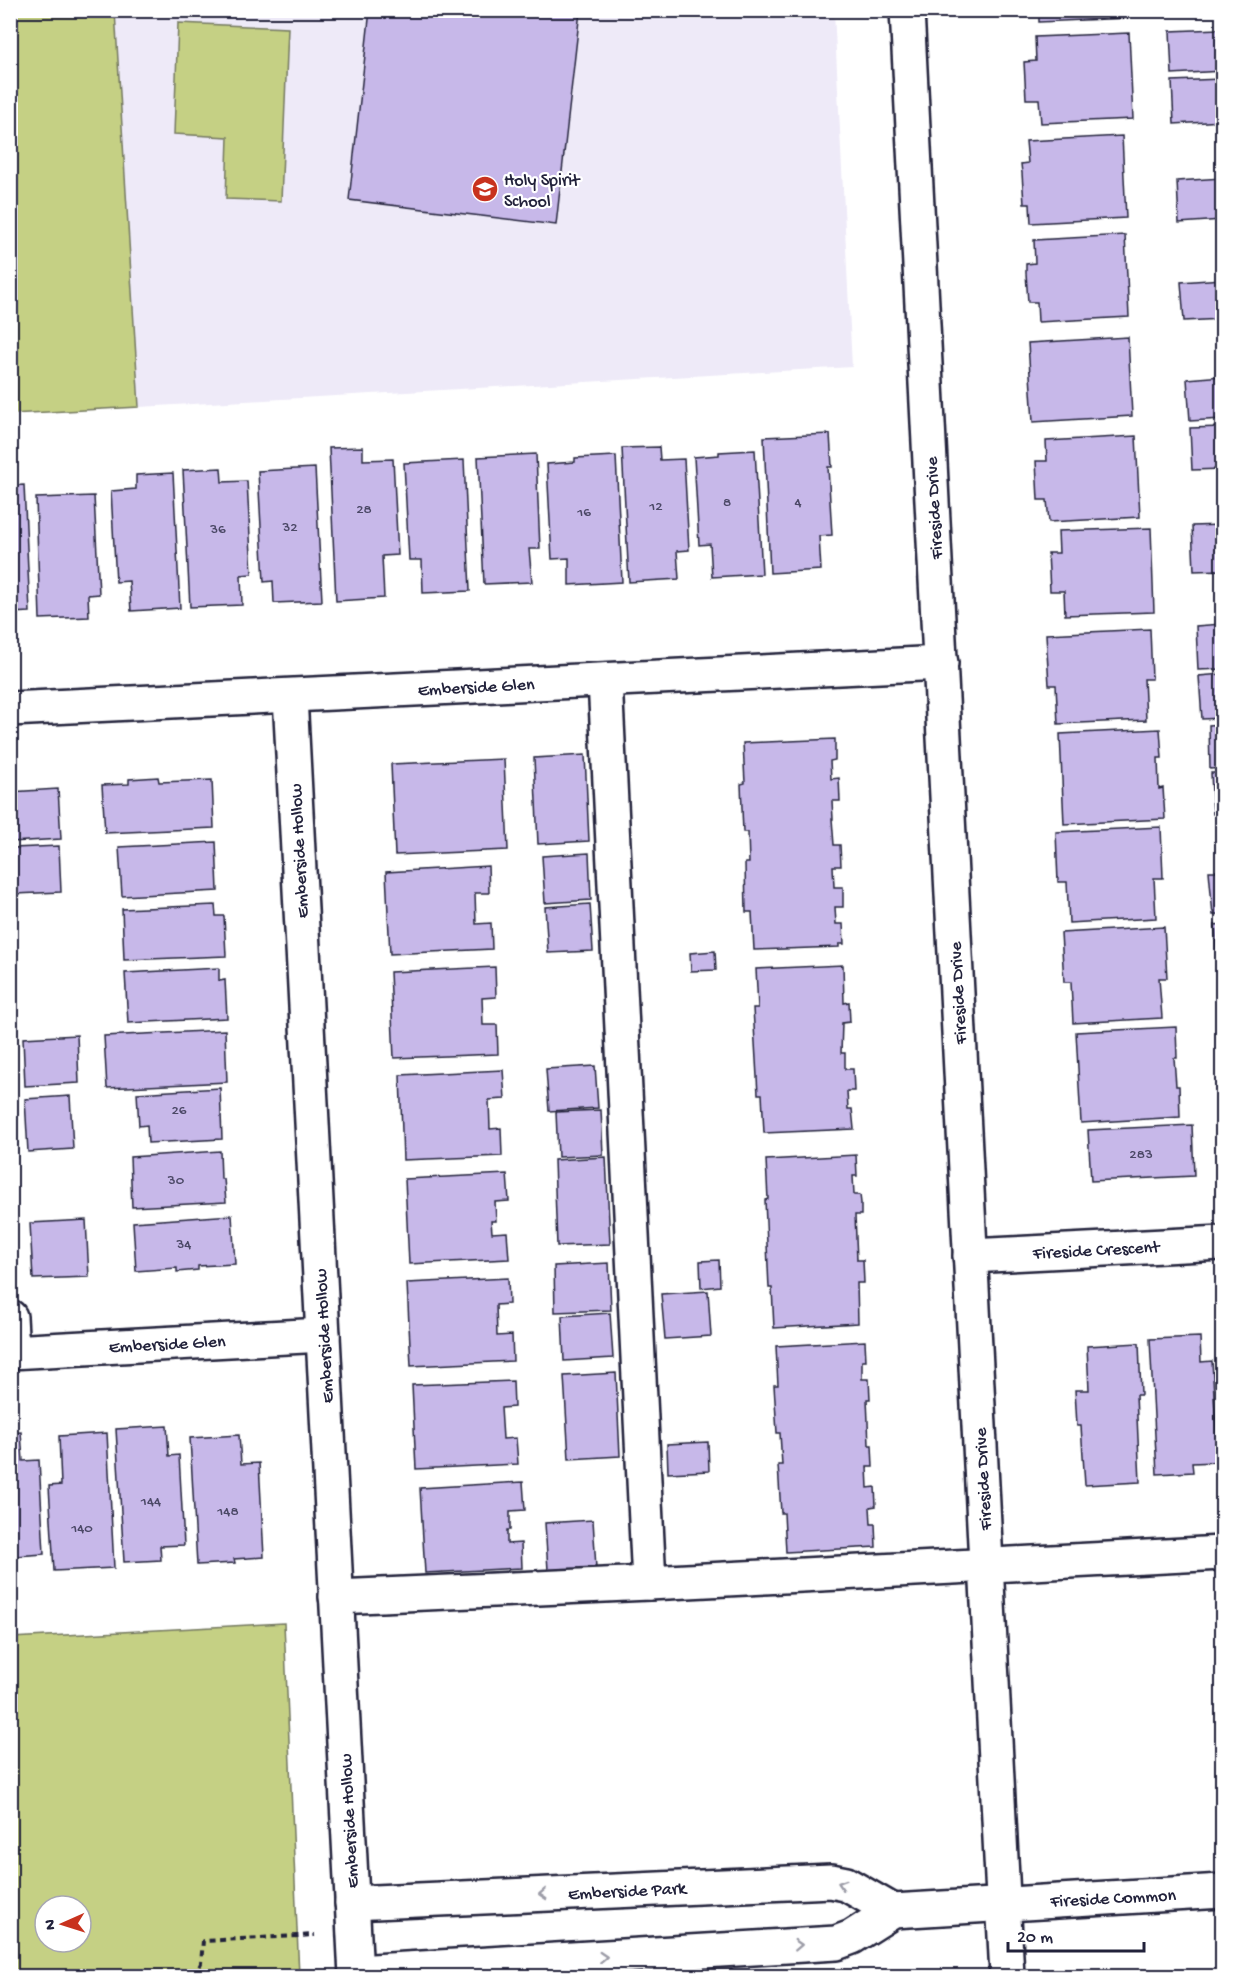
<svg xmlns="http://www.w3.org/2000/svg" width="1233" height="1987" viewBox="0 0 1233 1987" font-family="'Gochi Hand',sans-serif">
<rect width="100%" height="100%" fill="#fff"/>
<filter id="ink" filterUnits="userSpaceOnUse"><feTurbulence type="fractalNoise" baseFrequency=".0167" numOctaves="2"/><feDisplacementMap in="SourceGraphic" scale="12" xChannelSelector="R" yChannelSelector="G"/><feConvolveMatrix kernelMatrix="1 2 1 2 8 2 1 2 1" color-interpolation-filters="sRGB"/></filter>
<g filter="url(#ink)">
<!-- built -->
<path fill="#eeeaf8" d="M 115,11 L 834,11 L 852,367 L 139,407 Z"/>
<!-- green -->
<g fill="#c5d084" stroke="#747960" stroke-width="1.5" fill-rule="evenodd">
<path d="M 11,10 L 115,11 L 139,407 L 11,414 Z"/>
<path d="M 178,23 L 288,28 L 281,201 L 226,199 L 228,137 L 174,134 Z"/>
<path d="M 284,1623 L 299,1976 L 11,1976 L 11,1638 ZM 45,1906 L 81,1906 L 81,1942 L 45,1942 Z"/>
</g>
<!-- building -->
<g fill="#c7b8e9" stroke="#22223b" stroke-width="1.5">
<path d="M 370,10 L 580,11 L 556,225 L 349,200 Z"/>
<path d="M 1039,10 L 1129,10 L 1129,18 L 1039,22 Z"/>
<path d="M 1219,29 L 1222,71 L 1172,74 L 1170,31 Z"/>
<path d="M 1129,33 L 1133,119 L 1041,123 L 1039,99 L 1026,99 L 1024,62 L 1036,61 L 1035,37 Z"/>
<path d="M 1221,79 L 1222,121 L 1174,124 L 1172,81 Z"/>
<path d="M 1122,136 L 1126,218 L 1031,223 L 1030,204 L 1024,204 L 1022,173 L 1021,164 L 1028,163 L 1026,141 Z"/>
<path d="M 1222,178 L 1222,220 L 1179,223 L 1177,181 Z"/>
<path d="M 1125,235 L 1129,317 L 1038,322 L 1037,302 L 1028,302 L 1026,273 L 1026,264 L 1035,263 L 1034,240 Z"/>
<path d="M 1222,279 L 1222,319 L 1184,321 L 1181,282 Z"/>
<path d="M 1128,337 L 1132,416 L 1033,422 L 1028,343 Z"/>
<path d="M 1222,376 L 1222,419 L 1190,421 L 1187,379 Z"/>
<path d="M 1222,427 L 1222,469 L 1192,470 L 1190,428 Z"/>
<path d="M 830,434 L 832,467 L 828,467 L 832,535 L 819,536 L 821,570 L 770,573 L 764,437 Z"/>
<path d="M 1136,436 L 1140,517 L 1049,522 L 1047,500 L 1038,500 L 1036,461 L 1047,461 L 1046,441 Z"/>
<path d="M 363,447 L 363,460 L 393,459 L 398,555 L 382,556 L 384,598 L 336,601 L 329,448 Z"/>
<path d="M 659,447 L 660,460 L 684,459 L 689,550 L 677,551 L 679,579 L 629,582 L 622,448 Z"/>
<path d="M 755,450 L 762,574 L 712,577 L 710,544 L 699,545 L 694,457 L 719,455 L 719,452 Z"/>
<path d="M 536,454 L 540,549 L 529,549 L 532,582 L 484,584 L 478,457 Z"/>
<path d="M 616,456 L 622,582 L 569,585 L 569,558 L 552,559 L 547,464 L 575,462 L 575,458 Z"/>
<path d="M 464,460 L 470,591 L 423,593 L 422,560 L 409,560 L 404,463 Z"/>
<path d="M 221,468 L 222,482 L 247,481 L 252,574 L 241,575 L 242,605 L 190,607 L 183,470 Z"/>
<path d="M 315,468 L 322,601 L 274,603 L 273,581 L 264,582 L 258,471 Z"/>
<path d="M 173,473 L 180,608 L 131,611 L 129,581 L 116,582 L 111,491 L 136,489 L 136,475 Z"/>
<path d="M 24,485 L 30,612 L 10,613 L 10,486 Z"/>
<path d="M 94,496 L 99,594 L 88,595 L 89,617 L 40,619 L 36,498 Z"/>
<path d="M 1222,525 L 1222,570 L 1194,571 L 1192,526 Z"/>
<path d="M 1151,528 L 1154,612 L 1065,615 L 1064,591 L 1050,591 L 1048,553 L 1059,553 L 1058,531 Z"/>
<path d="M 1222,624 L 1222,669 L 1198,670 L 1196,626 Z"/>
<path d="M 1150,629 L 1152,679 L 1144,679 L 1146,720 L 1058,724 L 1056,685 L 1049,685 L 1046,634 Z"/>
<path d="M 1222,674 L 1222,718 L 1202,719 L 1199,676 Z"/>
<path d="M 1222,724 L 1222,768 L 1210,769 L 1209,725 Z"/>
<path d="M 1160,729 L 1162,758 L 1158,758 L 1159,789 L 1163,788 L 1165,819 L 1064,824 L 1060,734 Z"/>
<path d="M 835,739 L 835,760 L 830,761 L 831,779 L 839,778 L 840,801 L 832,801 L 833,819 L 832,819 L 834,845 L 840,845 L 841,866 L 833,866 L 834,887 L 843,887 L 843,907 L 835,907 L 836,924 L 843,924 L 844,944 L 839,944 L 839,947 L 754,950 L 752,912 L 746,912 L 745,863 L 749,863 L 748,832 L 743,832 L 741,784 L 745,783 L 743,743 Z"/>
<path d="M 585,755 L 589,841 L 538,844 L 534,758 Z"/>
<path d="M 504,759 L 508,850 L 395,855 L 391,764 Z"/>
<path d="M 1211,773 L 1222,773 L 1222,814 L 1213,814 Z"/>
<path d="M 158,777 L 159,782 L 212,780 L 214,828 L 105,833 L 102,785 L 129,784 L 129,779 Z"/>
<path d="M 58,789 L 61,839 L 11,842 L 10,792 Z"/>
<path d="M 1161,827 L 1163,878 L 1154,878 L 1156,918 L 1069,923 L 1067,882 L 1058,882 L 1056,832 Z"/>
<path d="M 216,842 L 218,891 L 122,896 L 119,847 Z"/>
<path d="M 59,846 L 61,892 L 15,894 L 13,848 Z"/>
<path d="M 589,853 L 591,900 L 545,903 L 542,856 Z"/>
<path d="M 488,866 L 489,893 L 475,893 L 476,924 L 491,923 L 492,949 L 390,954 L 386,872 Z"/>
<path d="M 1209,871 L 1222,871 L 1222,915 L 1213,915 Z"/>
<path d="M 590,904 L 593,951 L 548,953 L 545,907 Z"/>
<path d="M 215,905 L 216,916 L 224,916 L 226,956 L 124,960 L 122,909 Z"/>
<path d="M 1222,924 L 1222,967 L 1217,968 L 1215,925 Z"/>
<path d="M 1164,927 L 1167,978 L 1159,978 L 1162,1018 L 1073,1023 L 1071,982 L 1064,982 L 1061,933 Z"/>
<path d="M 715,951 L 716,970 L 691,971 L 690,953 Z"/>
<path d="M 843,965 L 844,1003 L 849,1002 L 850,1022 L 842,1023 L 841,1053 L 845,1053 L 845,1069 L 853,1069 L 854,1091 L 847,1091 L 848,1109 L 852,1109 L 854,1129 L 764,1133 L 762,1094 L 758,1094 L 753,1008 L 758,1008 L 756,969 Z"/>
<path d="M 495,967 L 496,997 L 482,998 L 483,1025 L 497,1025 L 498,1054 L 394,1058 L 390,972 Z"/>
<path d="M 219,968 L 219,981 L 225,980 L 227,1018 L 128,1023 L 125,973 Z"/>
<path d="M 1222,1024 L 1222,1062 L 1221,1025 Z"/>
<path d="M 1176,1027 L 1177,1058 L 1174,1058 L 1176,1086 L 1179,1086 L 1180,1117 L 1081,1123 L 1076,1032 Z"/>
<path d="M 225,1030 L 227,1082 L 107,1088 L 104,1036 Z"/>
<path d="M 77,1035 L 79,1083 L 25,1086 L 23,1038 Z"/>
<path d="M 595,1066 L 598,1108 L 549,1111 L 546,1069 Z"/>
<path d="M 503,1070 L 505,1099 L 489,1100 L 490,1129 L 501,1128 L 502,1156 L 403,1160 L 400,1075 Z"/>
<path d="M 220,1088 L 222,1139 L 148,1143 L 147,1125 L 139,1126 L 137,1093 Z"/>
<path d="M 70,1096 L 73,1149 L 28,1152 L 25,1099 Z"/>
<path d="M 601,1110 L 603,1155 L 558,1157 L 556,1112 Z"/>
<path d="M 1192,1125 L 1194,1176 L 1091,1181 L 1088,1130 Z"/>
<path d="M 220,1151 L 221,1179 L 224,1179 L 226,1202 L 132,1207 L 130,1157 Z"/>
<path d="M 856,1155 L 857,1176 L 853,1176 L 854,1195 L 860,1195 L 861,1203 L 861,1215 L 855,1215 L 857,1260 L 863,1260 L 864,1283 L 857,1283 L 858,1323 L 774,1328 L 772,1288 L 769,1288 L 765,1200 L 768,1199 L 766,1160 Z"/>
<path d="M 606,1157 L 610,1244 L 557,1246 L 554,1160 Z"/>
<path d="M 507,1174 L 509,1201 L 495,1202 L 496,1221 L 491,1221 L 492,1233 L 507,1232 L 509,1259 L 409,1264 L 405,1179 Z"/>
<path d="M 232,1215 L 235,1264 L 198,1266 L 198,1270 L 177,1272 L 177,1268 L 136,1271 L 133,1222 Z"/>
<path d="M 86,1220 L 89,1277 L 33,1279 L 30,1223 Z"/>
<path d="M 719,1260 L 720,1286 L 701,1288 L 700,1261 Z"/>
<path d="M 609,1263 L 611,1310 L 555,1312 L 554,1266 Z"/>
<path d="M 508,1278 L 509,1304 L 496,1305 L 497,1336 L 512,1335 L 513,1361 L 411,1366 L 407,1283 Z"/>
<path d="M 708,1291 L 711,1336 L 665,1339 L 661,1294 Z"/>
<path d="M 610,1313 L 613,1358 L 564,1361 L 562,1316 Z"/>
<path d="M 1200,1337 L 1201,1362 L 1212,1361 L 1218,1462 L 1192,1463 L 1193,1472 L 1157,1474 L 1150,1339 Z"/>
<path d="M 865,1341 L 866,1361 L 862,1361 L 862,1379 L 869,1379 L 870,1399 L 867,1399 L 869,1445 L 872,1445 L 873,1467 L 867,1467 L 868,1488 L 875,1487 L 876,1506 L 870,1507 L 871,1524 L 875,1524 L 876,1547 L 786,1552 L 784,1513 L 781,1513 L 778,1465 L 782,1465 L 780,1433 L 777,1433 L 774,1385 L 778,1385 L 776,1346 Z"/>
<path d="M 1139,1343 L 1141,1395 L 1136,1395 L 1140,1482 L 1085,1485 L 1081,1426 L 1077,1426 L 1075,1390 L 1089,1390 L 1087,1346 Z"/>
<path d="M 616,1373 L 620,1456 L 569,1459 L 564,1376 Z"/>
<path d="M 513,1381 L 514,1407 L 501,1408 L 503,1439 L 516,1438 L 518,1464 L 416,1469 L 412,1385 Z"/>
<path d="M 167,1426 L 169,1456 L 179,1455 L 184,1545 L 160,1546 L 161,1560 L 124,1562 L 116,1429 Z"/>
<path d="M 21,1432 L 23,1461 L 39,1460 L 44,1554 L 16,1556 L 16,1560 L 10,1560 L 10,1433 Z"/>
<path d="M 107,1433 L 114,1568 L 54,1571 L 49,1486 L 61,1485 L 59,1436 Z"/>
<path d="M 239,1435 L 241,1464 L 259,1463 L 264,1557 L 234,1559 L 235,1563 L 197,1565 L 190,1438 Z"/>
<path d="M 708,1442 L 709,1471 L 668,1473 L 667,1444 Z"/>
<path d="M 523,1482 L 525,1510 L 510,1511 L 510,1530 L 507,1530 L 507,1544 L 521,1543 L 522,1568 L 425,1573 L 420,1488 Z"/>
<path d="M 593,1520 L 596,1568 L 548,1570 L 545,1523 Z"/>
</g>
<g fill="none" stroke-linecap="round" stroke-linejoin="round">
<defs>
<g id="minor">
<path d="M 907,10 L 1007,1976"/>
<path d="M 605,680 L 649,1583"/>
<path d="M 290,696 L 356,1976"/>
<path d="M 10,709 L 941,663"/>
<path d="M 970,1256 L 1222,1243"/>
<path d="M 10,1317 L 12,1352"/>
<path d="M 10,1352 L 323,1335"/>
<path d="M 336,1597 L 649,1583 L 1222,1553"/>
<path d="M 352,1903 L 831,1881 L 846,1884 L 893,1911"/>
<path d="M 356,1972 L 836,1943 L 852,1937 L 893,1911 L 1222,1891"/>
</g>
</defs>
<!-- minor casing -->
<use href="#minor" stroke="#22223b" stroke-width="38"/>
<!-- path -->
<path stroke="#22223b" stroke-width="4" stroke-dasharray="6 4.5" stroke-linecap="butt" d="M 195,1976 L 201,1963 L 203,1941 L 315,1935"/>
<!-- minor -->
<use href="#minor" stroke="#fff" stroke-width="33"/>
</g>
<!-- one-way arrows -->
<defs><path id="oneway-chevron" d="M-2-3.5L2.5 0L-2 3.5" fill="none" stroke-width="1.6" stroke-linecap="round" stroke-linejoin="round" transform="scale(1.5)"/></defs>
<g stroke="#9c9ca7">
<use href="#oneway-chevron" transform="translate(842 1884) rotate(-162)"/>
<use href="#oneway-chevron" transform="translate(543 1894) rotate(177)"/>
<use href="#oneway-chevron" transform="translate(798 1945) rotate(-3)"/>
<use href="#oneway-chevron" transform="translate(603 1957) rotate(-3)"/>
</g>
</g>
<!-- icons -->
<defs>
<symbol id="school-disc" viewBox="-11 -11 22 22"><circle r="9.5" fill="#c8321e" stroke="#fff"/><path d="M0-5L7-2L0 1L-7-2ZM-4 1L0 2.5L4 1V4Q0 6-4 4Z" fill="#fff"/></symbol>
</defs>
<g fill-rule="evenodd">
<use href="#school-disc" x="470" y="174" width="30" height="30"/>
</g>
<g text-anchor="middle" stroke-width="4.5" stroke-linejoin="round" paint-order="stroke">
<!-- number labels -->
<g font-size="15" fill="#4b4866">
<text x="727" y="506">8</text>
<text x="798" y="506">4</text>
<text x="656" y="510">12</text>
<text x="364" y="513">28</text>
<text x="584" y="516">16</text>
<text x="290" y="531">32</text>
<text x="218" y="533">36</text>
<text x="179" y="1114">26</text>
<text x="1141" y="1158">283</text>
<text x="176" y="1184">30</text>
<text x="184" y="1248">34</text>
<text x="151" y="1505">144</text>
<text x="228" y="1515">148</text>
<text x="82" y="1532">140</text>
</g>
<!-- poi labels -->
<g font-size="18" fill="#22223b" stroke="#fff" text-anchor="start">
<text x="504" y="185">Holy Spirit<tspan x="504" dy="21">School</tspan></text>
</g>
<!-- street labels -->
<g font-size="18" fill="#22223b" stroke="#fff">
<text transform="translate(933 508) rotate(-93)" y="6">Fireside Drive</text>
<text transform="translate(476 686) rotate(-3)" y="6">Emberside Glen</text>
<text transform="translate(298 851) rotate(-93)" y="6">Emberside Hollow</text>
<text transform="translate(957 993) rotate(-93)" y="6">Fireside Drive</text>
<text transform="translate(1096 1249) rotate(-3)" y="6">Fireside Crescent</text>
<text transform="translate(323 1336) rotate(-93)" y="6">Emberside Hollow</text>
<text transform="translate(167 1343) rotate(-3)" y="6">Emberside Glen</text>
<text transform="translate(982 1479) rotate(-93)" y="6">Fireside Drive</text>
<text transform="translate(348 1821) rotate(-93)" y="6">Emberside Hollow</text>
<text transform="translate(627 1890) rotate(-3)" y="6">Emberside Park</text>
<text transform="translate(1113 1897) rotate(-3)" y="6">Fireside Common</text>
</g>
</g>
<!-- margin -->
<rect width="1233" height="1987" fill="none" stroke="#fff" stroke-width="36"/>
<rect x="18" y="18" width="1197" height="1951" fill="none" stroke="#22223b" stroke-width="2" filter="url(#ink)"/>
<!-- north arrow -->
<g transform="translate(63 1924) rotate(267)"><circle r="28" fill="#ffffff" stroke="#a7a7b1" stroke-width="1.5"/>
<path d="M0-4.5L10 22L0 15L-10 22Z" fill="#c8321e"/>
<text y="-9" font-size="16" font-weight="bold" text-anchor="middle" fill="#22223b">N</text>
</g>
<!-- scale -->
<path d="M1008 1942v9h136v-9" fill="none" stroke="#22223b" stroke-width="3"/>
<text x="1017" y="1942" font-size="18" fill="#22223b" stroke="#ffffff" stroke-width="4.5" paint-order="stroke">20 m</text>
</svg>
